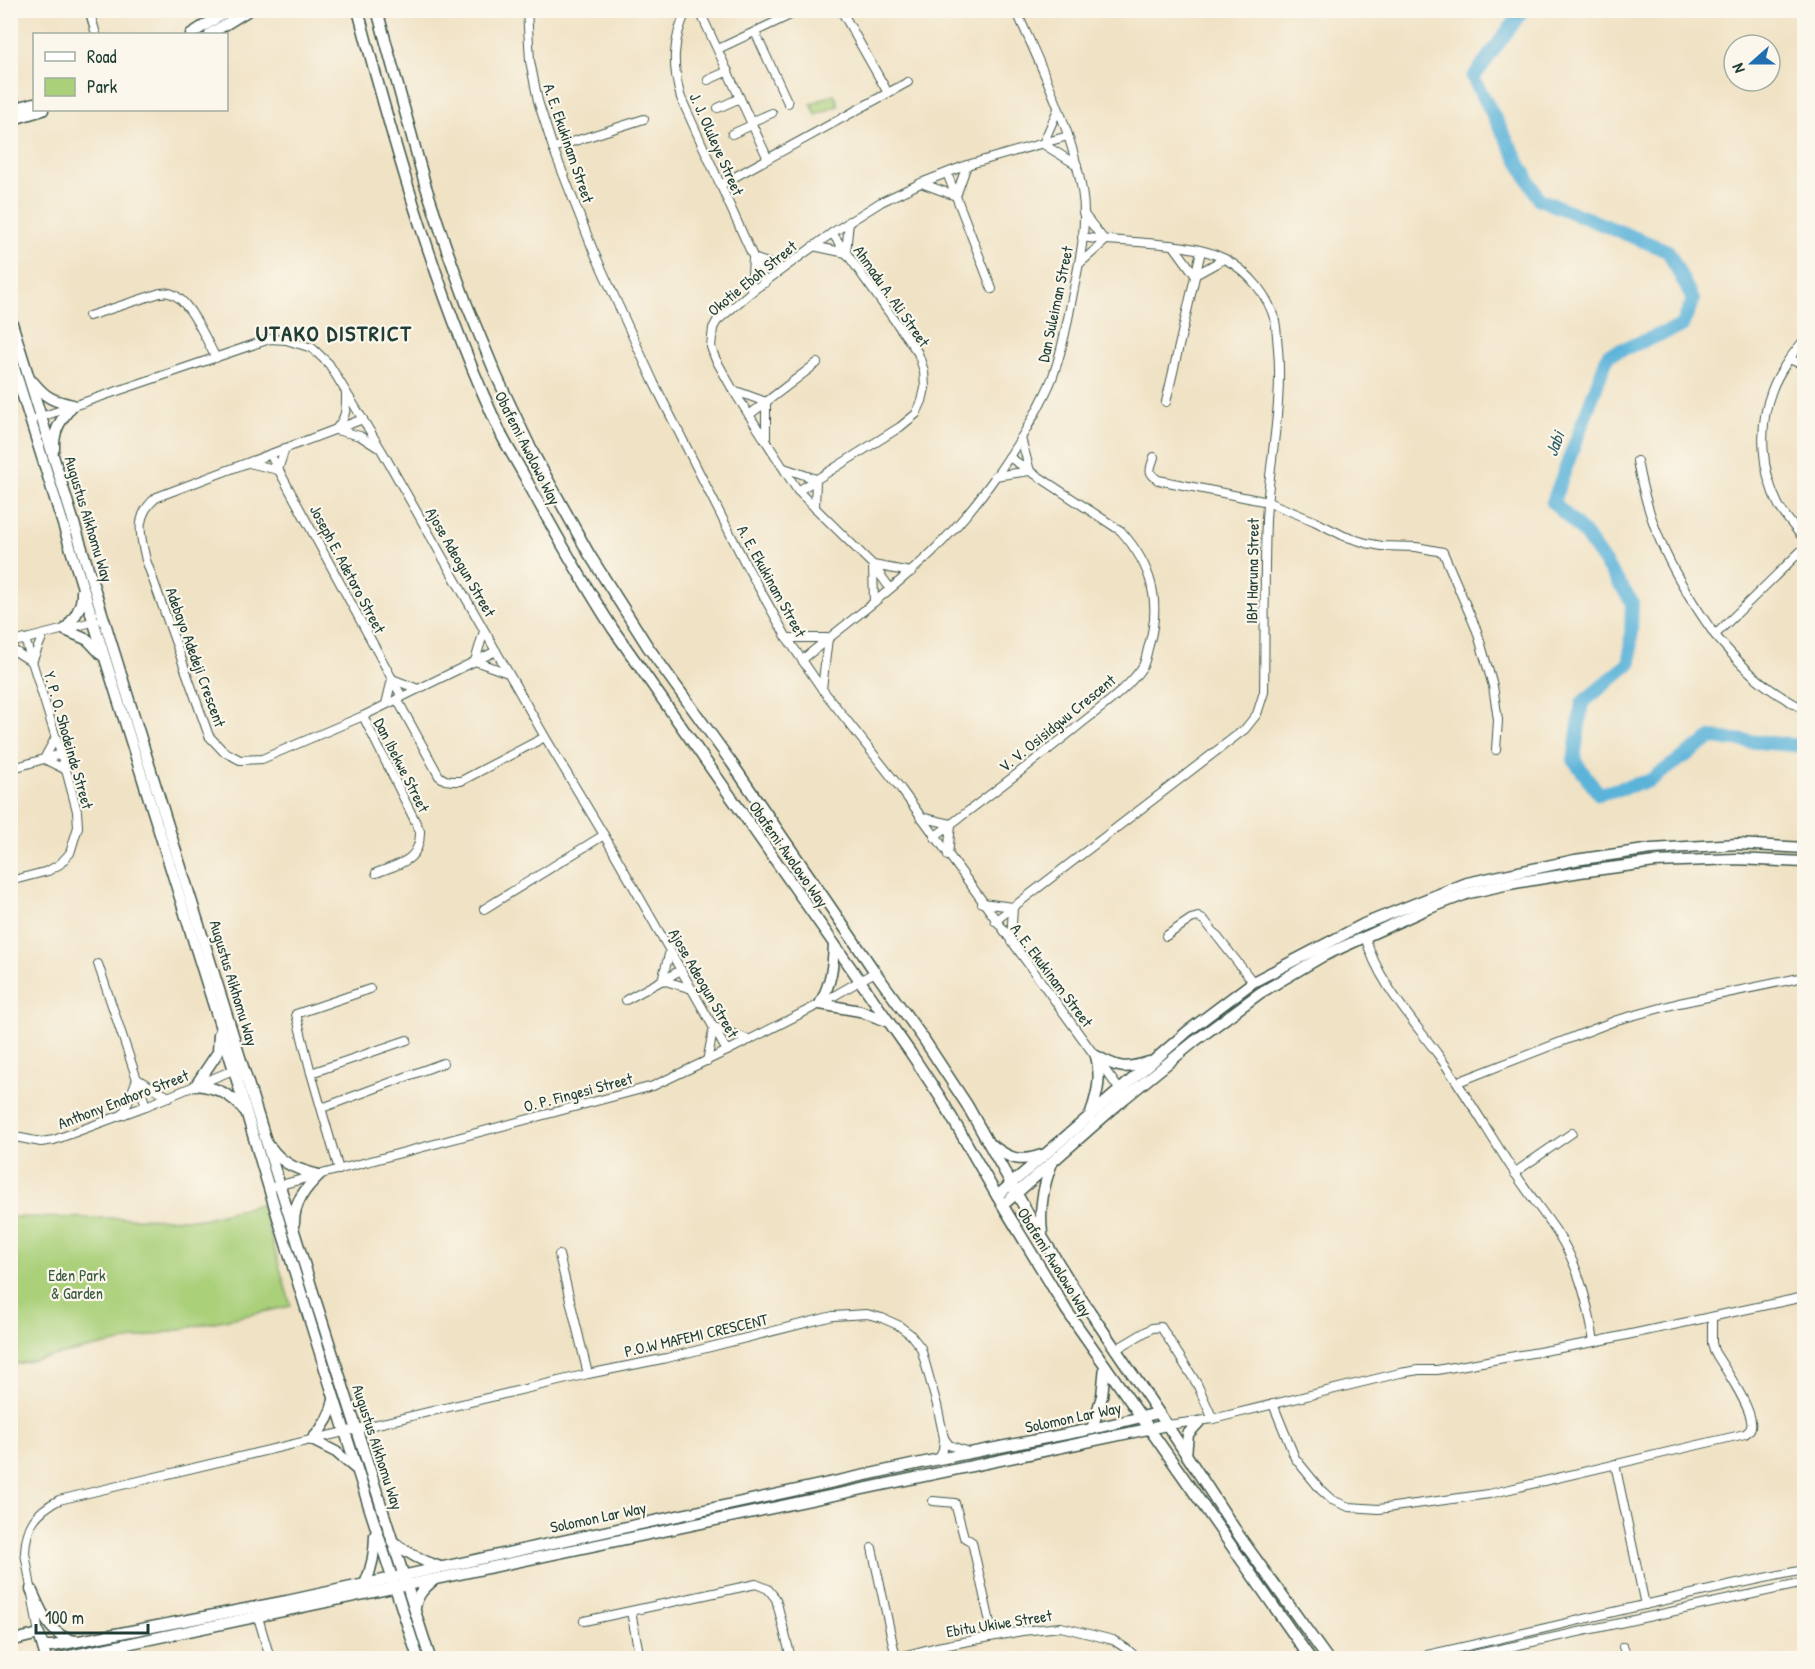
<svg xmlns="http://www.w3.org/2000/svg" width="1815" height="1669" viewBox="0 0 1815 1669" font-family="'Patrick Hand',sans-serif">
<rect width="100%" height="100%" fill="#fbf7ec"/>
<filter id="ink" filterUnits="userSpaceOnUse"><feTurbulence type="fractalNoise" baseFrequency=".0167" numOctaves="2"/><feDisplacementMap in="SourceGraphic" scale="12" xChannelSelector="R" yChannelSelector="G"/><feConvolveMatrix kernelMatrix="1 2 1 2 8 2 1 2 1" color-interpolation-filters="sRGB"/></filter>
<filter id="wash" filterUnits="userSpaceOnUse"><feTurbulence type="fractalNoise" baseFrequency=".008" numOctaves="4" result="noise"/><feDisplacementMap in="SourceGraphic" scale="24" xChannelSelector="R" yChannelSelector="G"/><feGaussianBlur stdDeviation="1.35" result="paint"/><feColorMatrix in="noise" values="0 0 0 0 0 0 0 0 0 0 0 0 0 0 0 0 0 1.4 0 .05"/><feComposite in="paint" operator="in"/></filter>
<g filter="url(#wash)">
<rect width="100%" height="100%" fill="#f0e2c4"/>
<!-- green -->
<g fill="#aad07a" stroke="#648657" stroke-width="1.5">
<path d="M 834,94 L 839,105 L 816,115 L 811,104 Z"/>
<path d="M 261,1204 L 291,1306 L 11,1365 L 11,1217 L 202,1219 Z"/>
</g>
<g fill="none" stroke-linecap="round" stroke-linejoin="round">
<!-- river -->
<path stroke="#5cb3d9" stroke-width="14" d="M 1523,10 L 1473,78 L 1539,199 L 1668,251 L 1693,300 L 1682,326 L 1608,355 L 1553,502 L 1583,532 L 1632,602 L 1630,663 L 1582,703 L 1574,760 L 1599,794 L 1649,781 L 1711,738 L 1804,746"/>
</g>
</g>
<g filter="url(#ink)">
<g fill="none" stroke-linecap="round" stroke-linejoin="round">
<defs>
<g id="street">
<path d="M 89,10 L 96,34"/>
<path d="M 527,10 L 530,61 L 538,101 L 553,148 L 593,250 L 654,383 L 745,563 L 787,638 L 822,689 L 901,789 L 1122,1093"/>
<path d="M 687,10 C 672,40 672,67 681,98 L 765,283"/>
<path d="M 841,10 L 888,93"/>
<path d="M 701,14 L 768,159"/>
<path d="M 755,32 L 788,103"/>
<path d="M 718,49 L 801,10"/>
<path d="M 708,80 L 728,71"/>
<path d="M 718,108 L 740,98"/>
<path d="M 1058,109 L 1043,144 L 1077,165"/>
<path d="M 751,122 L 772,113"/>
<path d="M 732,134 L 752,125"/>
<path d="M 553,148 L 644,119"/>
<path d="M 947,173 L 992,289"/>
<path d="M 921,183 L 956,196 L 967,165"/>
<path d="M 720,185 L 908,82"/>
<path d="M 813,246 L 846,253 L 849,221"/>
<path d="M 1174,246 L 1195,275 L 1224,259"/>
<path d="M 1079,264 L 1105,241 L 1083,213"/>
<path d="M 751,292 L 753,258 L 783,268"/>
<path d="M 89,316 L 160,293 C 163,293 166,292 169,293 C 189,297 207,342 216,358"/>
<path d="M 1804,340 C 1792,355 1779,371 1772,390 C 1758,426 1761,472 1779,506 C 1786,518 1795,528 1804,539"/>
<path d="M 1789,359 L 1804,365"/>
<path d="M 733,390 L 766,402 L 766,438"/>
<path d="M 1166,402 L 1201,251"/>
<path d="M 749,415 L 817,363"/>
<path d="M 38,418 L 270,339 L 286,340 L 312,348 L 329,364 L 382,451 L 545,737 L 604,835 L 727,1051"/>
<path d="M 363,419 L 157,497 C 134,515 140,535 146,560 L 209,736 L 223,751 L 240,760 L 262,759 L 363,716 L 496,651"/>
<path d="M 336,429 C 347,416 346,409 346,393"/>
<path d="M 336,430 L 360,436 L 377,447"/>
<path d="M 270,454 L 402,697"/>
<path d="M 1154,457 C 1150,470 1147,472 1158,480 L 1268,502 L 1314,521 L 1344,536 L 1366,543 L 1382,546 L 1416,547 L 1443,552 L 1477,631 L 1493,686 L 1498,720 L 1496,750"/>
<path d="M 1637,461 C 1650,532 1674,577 1715,635"/>
<path d="M 249,463 L 278,470 L 285,448"/>
<path d="M 784,468 L 816,479 L 815,508"/>
<path d="M 995,476 L 1030,471 L 1021,438"/>
<path d="M 798,491 L 900,427 L 916,414 L 922,401 L 925,388 L 924,371 L 918,353 L 832,233"/>
<path d="M 1804,548 L 1715,635 C 1744,669 1764,689 1804,709"/>
<path d="M 890,588 L 873,565 L 798,491 L 733,390 L 715,358 L 711,347 L 713,328 L 717,321 L 751,292 L 832,233 L 881,202 L 921,183 L 967,165 L 1068,136"/>
<path d="M 874,602 L 873,565 L 911,572"/>
<path d="M 484,631 L 475,661 L 508,673"/>
<path d="M 787,638 L 828,638 L 822,689"/>
<path d="M 10,643 L 96,621"/>
<path d="M 10,648 L 32,662 L 43,635"/>
<path d="M 802,660 C 845,624 892,591 932,552 C 972,513 1011,459 1037,410 C 1043,398 1050,386 1054,373 C 1063,347 1068,320 1073,293 C 1080,260 1088,224 1082,190 C 1071,127 1042,69 1016,10"/>
<path d="M 397,699 L 439,776 L 445,780 L 453,781 L 461,781 L 545,737"/>
<path d="M 386,704 L 392,679 L 418,689"/>
<path d="M 363,716 L 420,831 C 421,861 399,864 376,873"/>
<path d="M 56,737 L 44,759 L 66,770"/>
<path d="M 10,769 L 61,754"/>
<path d="M 920,817 L 951,824 L 948,856"/>
<path d="M 934,837 C 984,799 1034,762 1083,722 C 1103,706 1128,689 1143,666 C 1146,660 1147,651 1149,645 C 1162,600 1151,565 1121,531 L 1009,457"/>
<path d="M 10,881 L 48,871 L 60,864 L 70,853 L 78,827 L 77,811 L 66,770 L 25,639"/>
<path d="M 982,903 L 1013,907 L 1011,942"/>
<path d="M 484,909 L 604,835"/>
<path d="M 995,921 L 1245,729 L 1257,714 L 1264,692 C 1265,635 1264,577 1266,520 C 1269,463 1283,406 1278,348 C 1277,340 1277,330 1275,321 C 1268,295 1249,272 1225,259 C 1190,240 1123,244 1082,237"/>
<path d="M 1166,936 L 1191,919 L 1198,917 L 1205,921 L 1253,982"/>
<path d="M 1365,936 C 1377,981 1412,1019 1439,1056 C 1465,1092 1487,1130 1511,1167 C 1525,1189 1541,1209 1556,1231 C 1579,1265 1588,1303 1594,1342"/>
<path d="M 670,951 L 662,980 L 692,989"/>
<path d="M 98,964 L 146,1106"/>
<path d="M 626,1000 L 681,970"/>
<path d="M 707,1061 L 714,1027 L 750,1040"/>
<path d="M 311,1073 L 407,1040"/>
<path d="M 1458,1082 L 1617,1020 L 1679,1003 L 1804,977"/>
<path d="M 322,1108 L 443,1063"/>
<path d="M 123,1115 L 137,1079 L 169,1097"/>
<path d="M 10,1136 L 41,1142 L 54,1140 L 146,1106 L 238,1068"/>
<path d="M 339,1170 L 311,1073 L 296,1014 L 370,989"/>
<path d="M 1514,1173 L 1572,1133"/>
<path d="M 269,1188 L 653,1086 L 727,1051 L 820,1004 L 875,972"/>
<path d="M 559,1255 L 588,1374"/>
<path d="M 1115,1350 L 1152,1328 L 1161,1327 L 1197,1384 L 1213,1419"/>
<path d="M 1273,1404 L 1295,1458 L 1321,1490 L 1332,1500 L 1349,1507 L 1379,1509 L 1489,1494 L 1745,1434 C 1748,1432 1750,1431 1751,1427 C 1755,1411 1723,1366 1714,1351 L 1712,1343 L 1712,1317"/>
<path d="M 1167,1425 L 1213,1419 L 1400,1373 L 1419,1370 L 1437,1370 L 1594,1342 L 1804,1297"/>
<path d="M 944,1438 L 949,1445 L 968,1452"/>
<path d="M 1615,1464 L 1645,1605"/>
<path d="M 933,1501 L 955,1503 L 964,1537 L 972,1542 L 993,1636"/>
<path d="M 872,1548 L 896,1658"/>
<path d="M 631,1612 L 640,1658"/>
<path d="M 258,1617 L 270,1658"/>
<path d="M 584,1621 L 756,1584 L 768,1589 L 776,1599 L 791,1658"/>
<path d="M 39,1634 L 25,1553 C 26,1526 35,1512 59,1500 L 588,1374 L 667,1358 L 833,1316 L 867,1314 L 882,1318 L 898,1325 L 910,1334 L 921,1348 L 937,1405 L 944,1438 L 943,1450 L 939,1459"/>
<path d="M 1623,1647 L 1628,1658"/>
<path d="M 895,1658 L 937,1647 L 1022,1631 L 1061,1627 L 1113,1640 L 1127,1649 L 1137,1658"/>
<path d="M 1413,1658 C 1544,1630 1673,1596 1804,1570"/>
<path d="M 1459,1658 L 1804,1583"/>
</g>
<g id="secondary">
<path d="M 358,10 C 397,156 438,299 502,436 C 510,452 520,467 528,483 C 555,533 582,581 613,629 L 910,1052 L 940,1097 L 997,1196 L 1067,1311 L 1310,1658"/>
<path d="M 377,10 L 425,184 L 446,247 L 467,305 L 497,377 L 533,453 L 589,554 L 648,647 L 731,762 L 875,972 L 923,1038 L 967,1105 L 1031,1219 L 1072,1285 L 1167,1425 L 1240,1537 L 1327,1658"/>
<path d="M 191,34 L 229,10"/>
<path d="M 210,34 L 249,10"/>
<path d="M 10,110 L 34,103"/>
<path d="M 10,120 L 43,110"/>
<path d="M 10,317 L 316,1302 L 430,1658"/>
<path d="M 10,355 L 234,1070 C 291,1267 355,1463 418,1658"/>
<path d="M 33,382 C 46,398 53,401 73,405 C 61,419 53,430 54,449"/>
<path d="M 82,591 C 83,607 74,618 65,630 L 88,640 L 102,655"/>
<path d="M 834,944 C 833,969 831,982 820,1004 L 860,1011 L 889,1022"/>
<path d="M 219,1034 L 218,1052 L 196,1085 C 216,1087 231,1094 244,1110"/>
<path d="M 1096,1056 C 1118,1068 1124,1070 1149,1062"/>
<path d="M 1090,1117 C 1097,1094 1102,1080 1096,1056"/>
<path d="M 993,1146 C 1011,1160 1021,1162 1042,1155"/>
<path d="M 271,1148 C 283,1165 299,1170 319,1175"/>
<path d="M 997,1196 L 1188,1031 L 1253,982 L 1364,924 L 1467,883 L 1575,860 L 1652,849 L 1738,844 L 1804,848"/>
<path d="M 1003,1205 L 1125,1098 L 1195,1041 L 1260,993 L 1323,956 L 1422,911 L 1469,893 L 1509,884 L 1580,872 L 1655,862 L 1736,859 L 1804,862"/>
<path d="M 294,1223 C 294,1202 305,1189 319,1175"/>
<path d="M 1042,1233 C 1039,1208 1043,1186 1052,1163"/>
<path d="M 334,1400 C 331,1416 323,1428 312,1440 L 336,1452 L 355,1468"/>
<path d="M 1092,1429 L 1102,1396 L 1105,1366"/>
<path d="M 1186,1455 L 1188,1434 L 1199,1422"/>
<path d="M 392,1541 C 407,1553 422,1561 440,1567"/>
<path d="M 365,1584 C 372,1568 375,1553 375,1535"/>
<path d="M 31,1589 C 40,1609 50,1638 76,1641"/>
<path d="M 415,1608 C 417,1595 423,1589 434,1580"/>
<path d="M 10,1641 L 39,1634 L 46,1658"/>
<path d="M 43,1646 L 53,1646 L 287,1601 L 939,1459 L 1092,1429 L 1158,1413"/>
<path d="M 60,1658 L 1167,1425"/>
</g>
</defs>
<!-- street casing -->
<use href="#street" stroke="#3e564a" stroke-width="10"/>
<!-- secondary casing -->
<use href="#secondary" stroke="#3e564a" stroke-width="13"/>
<!-- street -->
<use href="#street" stroke="#fff" stroke-width="8"/>
<!-- secondary -->
<use href="#secondary" stroke="#fff" stroke-width="10"/>
</g>
</g>
<g text-anchor="middle" stroke-width="4.5" stroke-linejoin="round" paint-order="stroke">
<!-- street labels -->
<g font-size="16" fill="#1f3d34" stroke="#fbf7ec">
<text transform="translate(569 143) rotate(71)" y="6">A. E. Ekukinam Street</text>
<text transform="translate(717 144) rotate(66)" y="6">J. J. Oluleye Street</text>
<text transform="translate(752 278) rotate(-39)" y="6">Okotie Eboh Street</text>
<text transform="translate(892 296) rotate(55)" y="6">Ahmadu A. Ali Street</text>
<text transform="translate(1055 304) rotate(-78)" y="6">Dan Suleiman Street</text>
<text transform="translate(528 448) rotate(63)" y="6">Obafemi Awolowo Way</text>
<text transform="translate(89 519) rotate(73)" y="6">Augustus Aikhomu Way</text>
<text transform="translate(461 562) rotate(60)" y="6">Ajose Adeogun Street</text>
<text transform="translate(348 569) rotate(62)" y="6">Joseph E. Adetoro Street</text>
<text transform="translate(1252 571) rotate(-89)" y="6">IBM Haruna Street</text>
<text transform="translate(772 581) rotate(61)" y="6">A. E. Ekukinam Street</text>
<text transform="translate(196 657) rotate(70)" y="6">Adebayo Adedeji Crescent</text>
<text transform="translate(1057 723) rotate(-39)" y="6">V. V. Osisidgwu Crescent</text>
<text transform="translate(69 740) rotate(74)" y="6">Y. P. O. Shodeinde Street</text>
<text transform="translate(402 765) rotate(63)" y="6">Dan Ibekwe Street</text>
<text transform="translate(789 854) rotate(55)" y="6">Obafemi Awolowo Way</text>
<text transform="translate(1052 975) rotate(53)" y="6">A. E. Ekukinam Street</text>
<text transform="translate(234 983) rotate(73)" y="6">Augustus Aikhomu Way</text>
<text transform="translate(704 983) rotate(60)" y="6">Ajose Adeogun Street</text>
<text transform="translate(578 1092) rotate(-15)" y="6">O. P. Fingesi Street</text>
<text transform="translate(123 1099) rotate(-21)" y="6">Anthony Enahoro Street</text>
<text transform="translate(1055 1262) rotate(58)" y="6">Obafemi Awolowo Way</text>
<text transform="translate(696 1335) rotate(-13)" y="6">P.O.W MAFEMI CRESCENT</text>
<text transform="translate(1073 1417) rotate(-12)" y="6">Solomon Lar Way</text>
<text transform="translate(378 1447) rotate(72)" y="6">Augustus Aikhomu Way</text>
<text transform="translate(598 1517) rotate(-12)" y="6">Solomon Lar Way</text>
<text transform="translate(999 1623) rotate(-9)" y="6">Ebitu Ukiwe Street</text>
</g>
<!-- park labels -->
<g font-size="16" fill="#3b5a42" stroke="#fbf7ec">
<text x="77" y="1281">Eden Park<tspan x="77" dy="18">&amp; Garden</tspan></text>
</g>
<!-- water labels -->
<g font-size="18" font-style="italic" fill="#316066" stroke="#fbf7ec">
<text transform="translate(1555 444) rotate(-70)" y="6">Jabi</text>
</g>
<!-- district labels -->
<g font-size="22" font-weight="bold" letter-spacing="1.5" fill="#1f3d34" stroke="#fbf7ec">
<text x="334" y="341">UTAKO DISTRICT</text>
</g>
</g>
<!-- margin -->
<rect width="1815" height="1669" fill="none" stroke="#fbf7ec" stroke-width="36"/>
<!-- legend -->
<rect x="33" y="33" width="195" height="78" fill="#fbf7ec" stroke="#a3ada2" stroke-width="1.5"/>
<rect x="45" y="52" width="30" height="9" fill="#ffffff" stroke="#a3ada2" stroke-width="1.5"/>
<text x="87" y="63" font-size="18" fill="#1f3d34">Road</text>
<rect x="45" y="78" width="30" height="18" fill="#aad07a" stroke="#a3ada2" stroke-width="1.5"/>
<text x="87" y="93" font-size="18" fill="#1f3d34">Park</text>
<!-- north arrow -->
<g transform="translate(1752 63) rotate(249)"><circle r="28" fill="#fbf7ec" stroke="#a3ada2" stroke-width="1.5"/>
<path d="M0-4.5L10 22L0 15L-10 22Z" fill="#1f6fb2"/>
<text y="-9" font-size="16" font-weight="bold" text-anchor="middle" fill="#1f3d34">N</text>
</g>
<!-- scale -->
<path d="M36 1624v9h112v-9" fill="none" stroke="#1f3d34" stroke-width="3"/>
<text x="45" y="1624" font-size="18" fill="#1f3d34" stroke="#fbf7ec" stroke-width="4.5" paint-order="stroke">100 m</text>
</svg>
